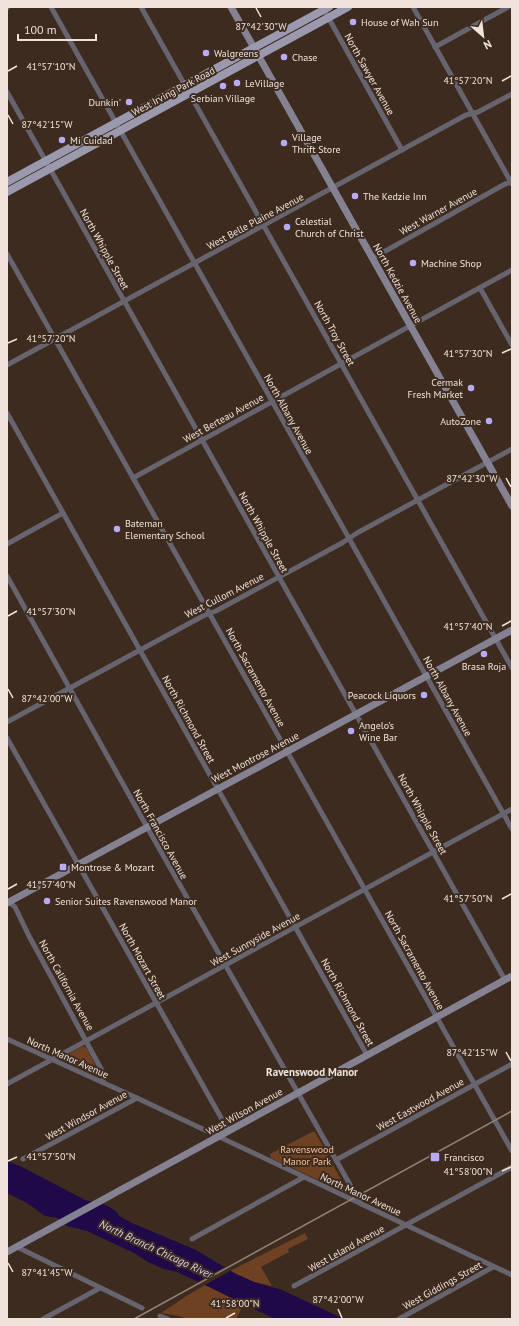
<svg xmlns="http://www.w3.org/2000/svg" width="519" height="1326" viewBox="0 0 519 1326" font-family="'PT Sans',sans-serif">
<rect width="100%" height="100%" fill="#3e2b1f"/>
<!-- green -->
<g fill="#6d4121">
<path d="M 83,1046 L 87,1048 L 100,1075 L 98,1076 L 60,1059 Z"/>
<path d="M 312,1132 L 315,1132 L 349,1194 L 271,1158 L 270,1154 Z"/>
<path d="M 305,1233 L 308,1239 L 288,1249 L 289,1252 L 261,1267 L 272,1286 L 254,1282 L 230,1271 Z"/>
<path d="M 205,1285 L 244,1304 L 236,1319 L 187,1319 L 179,1316 L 161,1313 L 188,1295 Z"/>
</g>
<!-- water -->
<path fill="#200949" d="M 7,1161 L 20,1166 L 85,1200 L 106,1205 L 117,1212 L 119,1216 L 132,1223 L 196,1250 L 236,1274 L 254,1282 L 282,1290 L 344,1319 L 275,1319 L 205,1285 L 177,1272 L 164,1269 L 148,1262 L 134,1253 L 87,1231 L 67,1226 L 58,1218 L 45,1216 L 27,1203 L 7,1193 Z"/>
<!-- pier -->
<path fill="#3e2b1f" d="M 226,1266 L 232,1270 L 203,1286 L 196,1283 Z"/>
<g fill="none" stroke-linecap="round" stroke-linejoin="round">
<!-- street -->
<g stroke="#66656f" stroke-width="5">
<path d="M 51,7 L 512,829"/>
<path d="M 141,7 L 512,668"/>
<path d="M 413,7 L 512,184"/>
<path d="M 7,8 L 8,7"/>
<path d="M 323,8 L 402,150"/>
<path d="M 435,47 L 508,7"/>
<path d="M 7,92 L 505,980"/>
<path d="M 7,254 L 512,1151"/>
<path d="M 373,258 L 505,184 L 512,182"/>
<path d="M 480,288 L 512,345"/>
<path d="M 7,365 L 466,115 L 478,112 L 512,94"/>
<path d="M 7,413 L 367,1055"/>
<path d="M 133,478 L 512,270"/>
<path d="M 7,544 L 63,513"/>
<path d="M 7,576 L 147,827 L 361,1204"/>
<path d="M 7,722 L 203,616 L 216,611 L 342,543 L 357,533 L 512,449"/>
<path d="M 7,738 L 228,1130"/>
<path d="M 9,902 L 15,907 L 29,936 L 105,1076 L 102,1082"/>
<path d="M 7,1039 L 137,1098 L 512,1275"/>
<path d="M 7,1084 L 512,809"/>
<path d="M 23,1159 L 137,1098"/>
<path d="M 336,1160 L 512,1064"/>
<path d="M 192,1239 L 304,1177"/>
<path d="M 17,1247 L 142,1308"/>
<path d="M 294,1286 L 512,1167"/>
<path d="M 160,1316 L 168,1319"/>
<path d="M 43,1319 L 100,1288"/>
<path d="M 399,1319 L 493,1267"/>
</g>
<!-- secondary -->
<g stroke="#848292" stroke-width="7">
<path d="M 231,7 L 512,506"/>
<path d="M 7,903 L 512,630"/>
<path d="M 7,1252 L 512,976"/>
</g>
<!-- primary -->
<g stroke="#9b99ad" stroke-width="8">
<path d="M 7,182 L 329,7"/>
<path d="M 7,192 L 348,7"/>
</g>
<!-- rail -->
<path stroke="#918277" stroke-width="1.5" d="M 134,1319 L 512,1111"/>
</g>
<!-- ticks -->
<path fill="none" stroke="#efe3db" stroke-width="1.5" d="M 256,8 L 261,17M 8,71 L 17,66M 502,81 L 511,76M 8,115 L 13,124M 8,343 L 17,339M 502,353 L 511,349M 506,478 L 511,487M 8,616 L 17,611M 502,626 L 511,621M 8,689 L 13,698M 8,889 L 17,884M 502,899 L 511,894M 506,1052 L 511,1061M 8,1161 L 17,1157M 502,1171 L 511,1167M 8,1263 L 13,1272M 338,1309 L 342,1318M 226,1318 L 235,1313"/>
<!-- markers -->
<g fill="#b8abf7" stroke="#3e2b1f" stroke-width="1.5">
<circle cx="353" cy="22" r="4"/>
<circle cx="206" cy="53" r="4"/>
<circle cx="284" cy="57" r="4"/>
<circle cx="237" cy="83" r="4"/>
<circle cx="223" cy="86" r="4"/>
<circle cx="129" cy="102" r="4"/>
<circle cx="62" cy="140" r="4"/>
<circle cx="284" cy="143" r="4"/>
<circle cx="355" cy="196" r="4"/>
<circle cx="287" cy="227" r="4"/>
<circle cx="413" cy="263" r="4"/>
<circle cx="471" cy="388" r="4"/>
<circle cx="489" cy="421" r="4"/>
<circle cx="117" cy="529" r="4"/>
<circle cx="484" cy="654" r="4"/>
<circle cx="424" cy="695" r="4"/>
<circle cx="351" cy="731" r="4"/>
<rect x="59" y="863" width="8" height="8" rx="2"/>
<circle cx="47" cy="901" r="4"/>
<rect x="430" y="1152" width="10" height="10" rx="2"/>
</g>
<g text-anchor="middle" stroke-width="4" stroke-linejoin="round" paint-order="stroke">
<!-- poi labels -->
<g font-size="10" fill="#efe3db" stroke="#3e2b1f" text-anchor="start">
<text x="361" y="26">House of Wah Sun</text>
<text x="214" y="57">Walgreens</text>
<text x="292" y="61">Chase</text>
<text x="245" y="87">LeVillage</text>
<text x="223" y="102" text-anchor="middle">Serbian Village</text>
<text x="121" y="106" text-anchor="end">Dunkin'</text>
<text x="292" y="141">Village<tspan x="292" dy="12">Thrift Store</tspan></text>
<text x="70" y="144">Mi Cuidad</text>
<text x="363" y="200">The Kedzie Inn</text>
<text x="295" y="225">Celestial<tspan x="295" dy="12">Church of Christ</tspan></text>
<text x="421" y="267">Machine Shop</text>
<text x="463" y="386" text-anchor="end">Cermak<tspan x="463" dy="12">Fresh Market</tspan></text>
<text x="481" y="425" text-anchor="end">AutoZone</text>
<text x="125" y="527">Bateman<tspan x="125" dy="12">Elementary School</tspan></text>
<text x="484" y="670" text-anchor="middle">Brasa Roja</text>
<text x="416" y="699" text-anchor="end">Peacock Liquors</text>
<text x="359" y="729">Angelo’s<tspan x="359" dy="12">Wine Bar</tspan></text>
<text x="71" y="871">Montrose &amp; Mozart</text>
<text x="55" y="905">Senior Suites Ravenswood Manor</text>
<text x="444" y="1161">Francisco</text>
</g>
<!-- street labels -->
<g font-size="10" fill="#efe3db" stroke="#3e2b1f">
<text transform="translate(370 74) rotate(61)" y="4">North Sawyer Avenue</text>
<text transform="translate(173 91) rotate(-28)" y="4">West Irving Park Road</text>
<text transform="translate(438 211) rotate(-29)" y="4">West Warner Avenue</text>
<text transform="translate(255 221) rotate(-28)" y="4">West Belle Plaine Avenue</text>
<text transform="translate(105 249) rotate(61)" y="4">North Whipple Street</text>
<text transform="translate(398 283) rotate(61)" y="4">North Kedzie Avenue</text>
<text transform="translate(335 333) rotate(61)" y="4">North Troy Street</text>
<text transform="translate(289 414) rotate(61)" y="4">North Albany Avenue</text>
<text transform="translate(223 418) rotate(-29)" y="4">West Berteau Avenue</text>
<text transform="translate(264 532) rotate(61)" y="4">North Whipple Street</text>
<text transform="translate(224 595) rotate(-27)" y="4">West Cullom Avenue</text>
<text transform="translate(256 677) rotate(61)" y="4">North Sacramento Avenue</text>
<text transform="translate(448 696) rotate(61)" y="4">North Albany Avenue</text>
<text transform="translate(189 719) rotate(61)" y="4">North Richmond Street</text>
<text transform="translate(255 757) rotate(-28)" y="4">West Montrose Avenue</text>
<text transform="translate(423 814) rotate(61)" y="4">North Whipple Street</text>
<text transform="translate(161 834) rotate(61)" y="4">North Francisco Avenue</text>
<text transform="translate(255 939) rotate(-29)" y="4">West Sunnyside Avenue</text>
<text transform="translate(415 960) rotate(61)" y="4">North Sacramento Avenue</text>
<text transform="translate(143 961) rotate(61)" y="4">North Mozart Street</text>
<text transform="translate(67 985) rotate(61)" y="4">North California Avenue</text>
<text transform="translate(348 1002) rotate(61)" y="4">North Richmond Street</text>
<text transform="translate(68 1057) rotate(24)" y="4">North Manor Avenue</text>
<text transform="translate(420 1104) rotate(-29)" y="4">West Eastwood Avenue</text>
<text transform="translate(244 1111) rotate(-29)" y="4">West Wilson Avenue</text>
<text transform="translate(86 1115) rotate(-29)" y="4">West Windsor Avenue</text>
<text transform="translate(361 1194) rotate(25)" y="4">North Manor Avenue</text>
<text transform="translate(346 1248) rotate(-29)" y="4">West Leland Avenue</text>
<text transform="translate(442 1285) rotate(-29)" y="4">West Giddings Street</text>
</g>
<!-- park labels -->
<g font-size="10" fill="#fbc29c" stroke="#3e2b1f">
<text x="307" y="1153">Ravenswood<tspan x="307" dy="12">Manor Park</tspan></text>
</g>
<!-- neighbourhood labels -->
<g font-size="11" font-weight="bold" fill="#efe3db" stroke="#3e2b1f">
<text x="312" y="1076">Ravenswood Manor</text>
</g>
<!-- water labels -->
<g font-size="11" font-style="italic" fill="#d6d1f9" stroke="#3e2b1f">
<text transform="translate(156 1249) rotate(25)" y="4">North Branch Chicago River</text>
</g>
</g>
<g font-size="10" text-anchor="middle" fill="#efe3db" stroke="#3e2b1f" stroke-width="4" stroke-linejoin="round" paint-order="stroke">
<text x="261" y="30">87°42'30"W</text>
<text x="51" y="70">41°57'10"N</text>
<text x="468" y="84">41°57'20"N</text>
<text x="47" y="128">87°42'15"W</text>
<text x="51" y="342">41°57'20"N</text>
<text x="468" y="357">41°57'30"N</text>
<text x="472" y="482">87°42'30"W</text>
<text x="51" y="615">41°57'30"N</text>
<text x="468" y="630">41°57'40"N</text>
<text x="47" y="702">87°42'00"W</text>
<text x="51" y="888">41°57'40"N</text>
<text x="468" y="902">41°57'50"N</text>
<text x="472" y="1056">87°42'15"W</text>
<text x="51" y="1160">41°57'50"N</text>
<text x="468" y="1175">41°58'00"N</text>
<text x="47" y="1276">87°41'45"W</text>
<text x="338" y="1303">87°42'00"W</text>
<text x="235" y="1307">41°58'00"N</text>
</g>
<!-- border -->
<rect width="519" height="1326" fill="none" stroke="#efe3db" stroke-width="16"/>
<!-- north arrow -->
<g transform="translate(483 36) rotate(152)" stroke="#3e2b1f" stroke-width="3" paint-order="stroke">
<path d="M0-3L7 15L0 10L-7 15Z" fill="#efe3db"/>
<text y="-6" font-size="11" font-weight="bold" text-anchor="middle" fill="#efe3db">N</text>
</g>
<!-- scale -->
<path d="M18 34v6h78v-6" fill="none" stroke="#efe3db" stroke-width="2"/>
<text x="24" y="34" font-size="12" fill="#efe3db" stroke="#3e2b1f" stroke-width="3" paint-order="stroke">100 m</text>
</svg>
